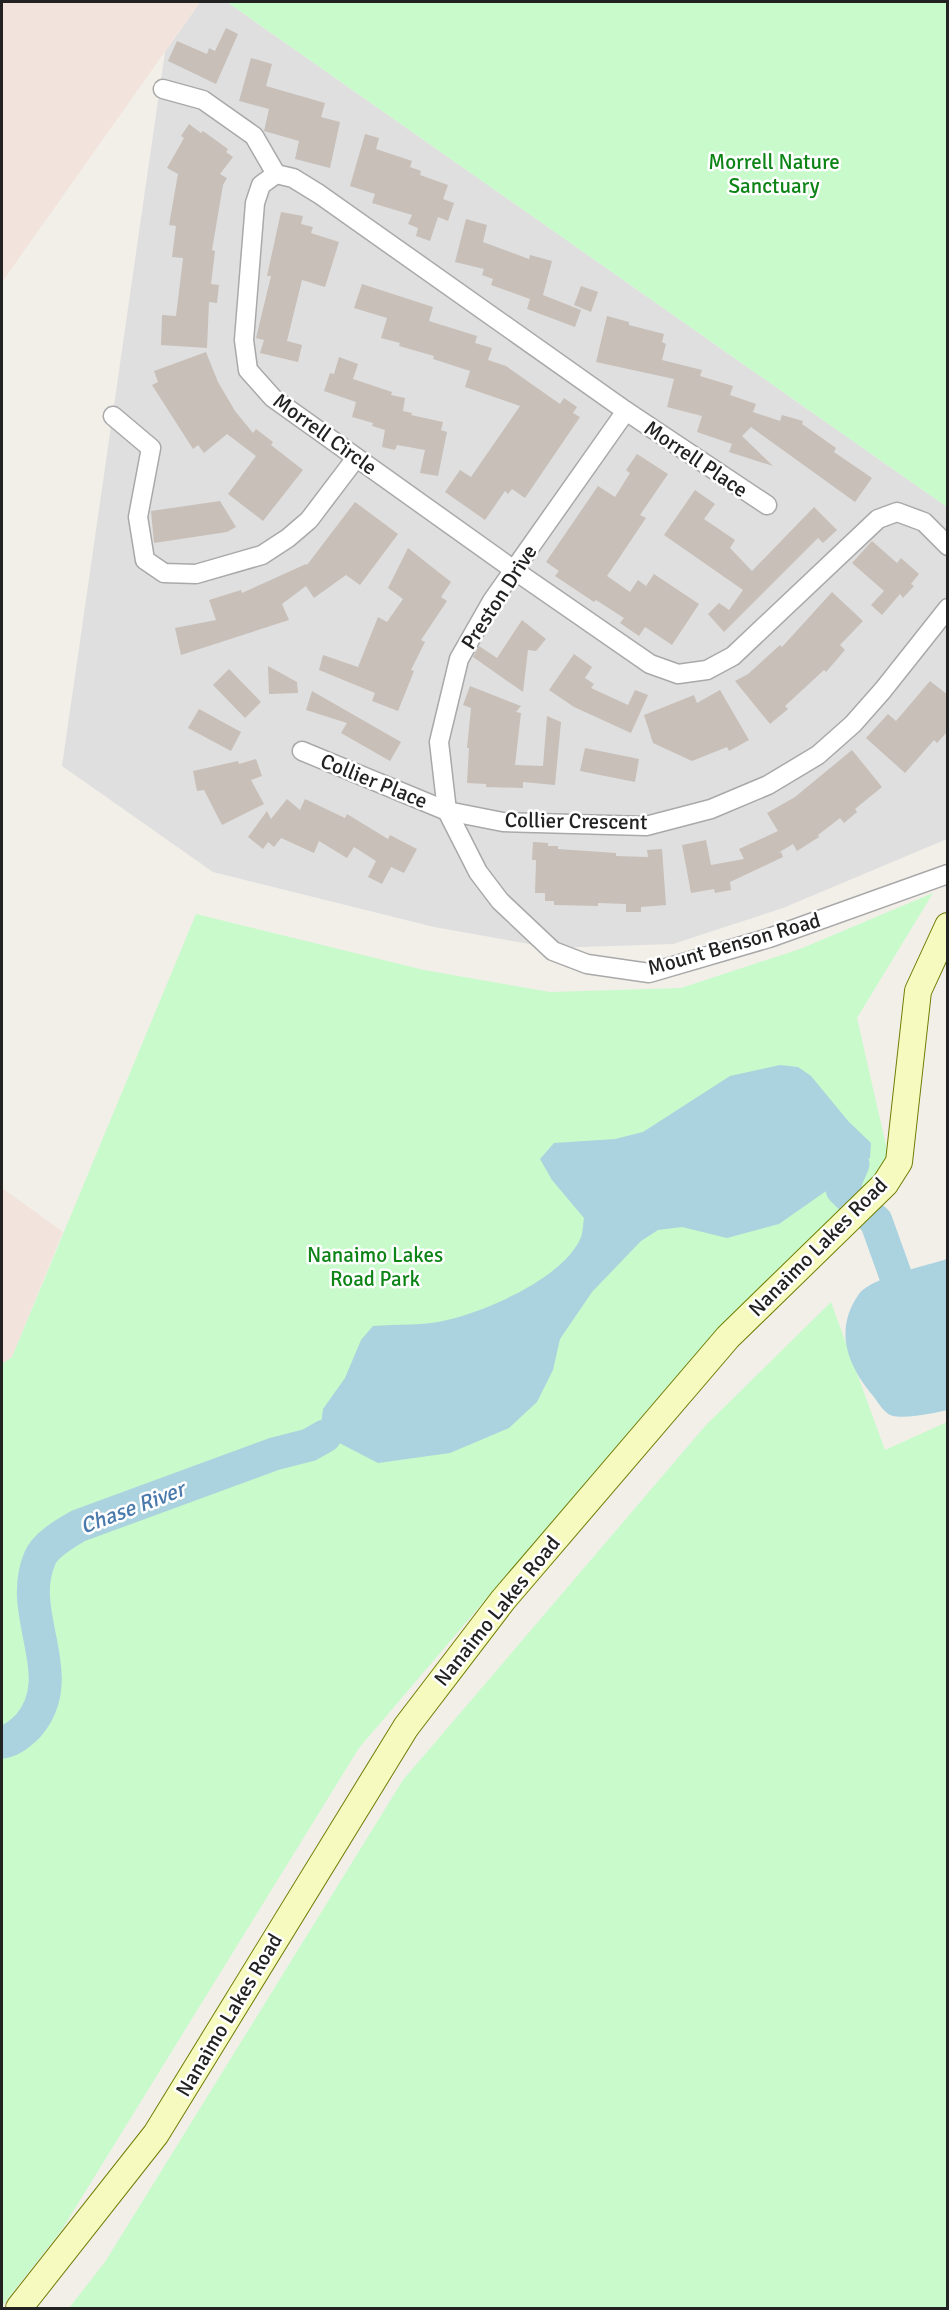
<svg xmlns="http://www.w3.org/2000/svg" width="949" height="2310" viewBox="0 0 949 2310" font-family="Signika,sans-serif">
<rect width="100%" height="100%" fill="#f2efe9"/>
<!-- residential -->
<path fill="#e0dfdf" d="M 200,2 L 227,2 L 947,507 L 947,839 L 783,908 L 673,944 L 552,948 L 434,927 L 213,872 L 62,766 L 165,52 Z"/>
<!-- military -->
<g fill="#f3e3dd">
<path d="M 2,2 L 200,2 L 2,282 Z"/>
<path d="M 2,1188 L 63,1232 L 12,1357 L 2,1364 Z"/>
</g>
<!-- park -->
<g fill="#c8facc">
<path d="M 227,2 L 947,2 L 947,507 Z"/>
<path d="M 933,893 L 857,1018 L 891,1167 L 666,1388 L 359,1748 L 61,2231 L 2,2306 L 2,1364 L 12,1357 L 196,914 L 424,970 L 550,992 L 681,988 L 800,949 Z"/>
<path d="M 831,1302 L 885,1450 L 947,1422 L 947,2308 L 69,2308 L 105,2262 L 403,1780 L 706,1425 Z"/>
</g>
<!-- water -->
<g fill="#aad3df">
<path d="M 780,1065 L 798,1067 L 811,1076 L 849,1122 L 871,1143 L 870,1158 L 853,1164 L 829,1189 L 779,1224 L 727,1238 L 682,1227 L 658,1230 L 641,1241 L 592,1292 L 560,1339 L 553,1370 L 537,1402 L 509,1428 L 450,1453 L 378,1463 L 320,1433 L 323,1409 L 345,1378 L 361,1340 L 373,1326 C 397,1324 424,1326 447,1320 C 487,1311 565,1277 581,1237 C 583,1232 583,1224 584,1218 L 552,1180 L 540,1159 L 554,1143 L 615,1139 L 643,1132 L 730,1076 Z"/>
<path d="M 947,1259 L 947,1410 C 936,1413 904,1419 893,1416 C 885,1414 879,1404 874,1397 C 848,1366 833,1331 859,1294 C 870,1278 928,1265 947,1259 Z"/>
</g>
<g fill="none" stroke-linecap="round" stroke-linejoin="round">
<!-- river -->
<g stroke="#aad3df" stroke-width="33">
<path d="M 849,1196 L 842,1189 L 853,1164"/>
<path d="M 862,1209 L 876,1221 L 895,1274"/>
<path d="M 2,1742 C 12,1741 21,1733 28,1726 C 72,1675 15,1615 40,1558 C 46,1544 65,1534 78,1526 L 274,1454 L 309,1445 L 325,1436"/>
</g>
</g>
<!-- building -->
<g fill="#c7bfb8">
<path d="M 226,28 L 238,34 L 216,84 L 168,61 L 177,41 L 207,54 L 209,48 L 215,51 Z"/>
<path d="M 251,58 L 272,64 L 266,86 L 325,103 L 321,117 L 340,122 L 330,168 L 295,159 L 299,141 L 264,131 L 269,109 L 239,101 Z"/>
<path d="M 189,124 L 201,133 L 203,131 L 228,149 L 226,152 L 233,157 L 220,174 L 227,178 L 223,185 L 212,250 L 215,251 L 211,284 L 219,285 L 217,303 L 209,302 L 207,348 L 161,345 L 162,315 L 176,316 L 183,258 L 172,257 L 176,226 L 169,225 L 178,174 L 167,168 L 184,138 L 181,136 Z"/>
<path d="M 365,134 L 379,138 L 376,149 L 412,161 L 410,167 L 421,171 L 420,175 L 448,185 L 443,199 L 454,203 L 448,221 L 438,217 L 430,241 L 416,236 L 418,228 L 408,224 L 412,215 L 372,203 L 375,194 L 350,186 Z"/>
<path d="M 281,212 L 303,216 L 301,224 L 313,227 L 311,233 L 339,242 L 325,287 L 302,280 L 287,341 L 302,345 L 298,362 L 260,353 L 264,340 L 256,338 L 271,276 L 267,276 Z"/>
<path d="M 466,219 L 487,225 L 483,242 L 529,259 L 530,255 L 552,261 L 543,295 L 581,310 L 575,327 L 527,309 L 530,299 L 491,285 L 493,279 L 482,275 L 484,269 L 455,262 Z"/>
<path d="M 362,284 L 433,307 L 429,321 L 477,336 L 475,343 L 492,348 L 488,360 L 506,366 L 560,404 L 564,398 L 577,407 L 573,413 L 580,417 L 525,498 L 512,489 L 508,494 L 505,491 L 485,520 L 445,492 L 460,470 L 471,477 L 520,406 L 465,387 L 470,371 L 433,359 L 434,356 L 399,346 L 400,343 L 381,338 L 387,318 L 354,308 Z"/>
<path d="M 581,286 L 598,292 L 591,312 L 574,305 Z"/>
<path d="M 607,316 L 629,322 L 629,325 L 664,334 L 662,342 L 666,344 L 662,360 L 702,370 L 700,376 L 733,386 L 730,395 L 756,404 L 753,412 L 780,421 L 782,415 L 803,421 L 802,424 L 836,448 L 834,452 L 872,478 L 855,502 L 751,427 L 742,436 L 773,466 L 729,452 L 732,444 L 697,432 L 702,416 L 667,407 L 674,379 L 596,362 Z"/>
<path d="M 206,352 L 218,382 L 235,411 L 253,433 L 256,429 L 273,442 L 271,445 L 303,470 L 263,521 L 228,494 L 256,456 L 227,434 L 204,453 L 198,445 L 193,449 L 152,385 L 158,382 L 154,371 Z"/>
<path d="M 339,357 L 358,364 L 353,379 L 392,392 L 391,395 L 405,398 L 403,411 L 412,413 L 411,415 L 443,422 L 441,430 L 447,432 L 438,476 L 420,473 L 425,450 L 397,445 L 395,450 L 382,447 L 385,430 L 372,426 L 373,423 L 352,417 L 356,402 L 324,391 L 330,373 L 334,374 Z"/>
<path d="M 637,454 L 668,474 L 640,515 L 646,518 L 607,576 L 630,592 L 638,580 L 646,586 L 654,574 L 699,604 L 672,645 L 645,627 L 639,636 L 620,623 L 624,618 L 596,600 L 594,602 L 555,576 L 559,571 L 546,562 L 598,486 L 615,497 L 630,473 L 626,470 Z"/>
<path d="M 695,490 L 715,504 L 704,519 L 735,540 L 730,548 L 752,571 L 814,507 L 837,530 L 823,543 L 818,538 L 724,632 L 708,614 L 719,603 L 729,610 L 743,590 L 664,535 Z"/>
<path d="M 220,501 L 236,527 L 227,532 L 154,543 L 151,511 Z"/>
<path d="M 355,502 L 398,534 L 360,585 L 346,575 L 314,598 L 306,586 L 282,604 L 289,620 L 181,655 L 175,628 L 216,620 L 209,600 L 241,590 L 242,593 L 306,564 L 307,565 Z"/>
<path d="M 872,541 L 897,563 L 901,558 L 919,574 L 911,584 L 914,586 L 903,598 L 900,594 L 882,615 L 871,605 L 884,591 L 852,563 Z"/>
<path d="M 408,548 L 451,582 L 441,597 L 447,601 L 421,640 L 425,642 L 411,670 L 414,671 L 398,711 L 372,701 L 375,693 L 319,670 L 323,655 L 358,667 L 378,617 L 387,622 L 403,599 L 388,588 Z"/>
<path d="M 832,592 L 863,621 L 840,645 L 845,650 L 826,672 L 824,670 L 785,706 L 788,709 L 770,724 L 735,681 L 748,674 L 780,645 L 782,647 Z"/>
<path d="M 522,620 L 546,639 L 536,651 L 528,650 L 523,692 L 473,657 L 479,646 L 497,658 Z"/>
<path d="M 574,654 L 592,667 L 585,678 L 594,684 L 591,688 L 628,705 L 635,690 L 648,695 L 631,733 L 574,707 L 549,690 Z"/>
<path d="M 268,666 L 297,682 L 298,693 L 269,694 Z"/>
<path d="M 229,669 L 261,702 L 245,718 L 213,685 Z"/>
<path d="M 930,681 L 948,695 L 948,731 L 937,743 L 934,740 L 905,773 L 866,738 L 888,714 L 896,721 Z"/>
<path d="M 470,686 L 521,706 L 516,712 L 521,713 L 515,765 L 543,766 L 547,716 L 561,722 L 555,785 L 523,782 L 523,788 L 486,787 L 486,784 L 467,783 L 469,748 L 467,748 L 471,708 L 463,705 Z"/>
<path d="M 720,690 L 749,740 L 729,751 L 727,747 L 692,761 L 653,743 L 644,715 L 694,695 L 697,703 Z"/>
<path d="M 312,691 L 401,742 L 390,761 L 341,733 L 347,723 L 306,710 Z"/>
<path d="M 199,709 L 241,732 L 231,751 L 188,728 Z"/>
<path d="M 585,748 L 639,759 L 635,782 L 580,771 Z"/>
<path d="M 852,750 L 882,787 L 855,809 L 857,812 L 844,823 L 840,818 L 818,835 L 819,837 L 797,851 L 793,844 L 778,853 L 781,852 L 783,857 L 730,882 L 731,890 L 715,893 L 714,889 L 691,893 L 682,845 L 706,840 L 711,865 L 744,859 L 739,849 L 778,831 L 767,813 L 795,797 Z"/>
<path d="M 256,759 L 262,776 L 251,780 L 264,804 L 222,825 L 204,790 L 197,791 L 193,771 L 238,761 L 239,764 Z"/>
<path d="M 287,799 L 300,810 L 305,799 L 345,818 L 347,814 L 388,839 L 390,835 L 417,849 L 404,873 L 391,867 L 382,884 L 368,877 L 376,861 L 354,847 L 347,858 L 319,841 L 314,853 L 281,838 L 274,847 L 268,842 L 263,849 L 248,837 L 267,811 L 271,819 Z"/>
<path d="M 533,842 L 548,843 L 548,846 L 558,846 L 558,849 L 616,853 L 616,856 L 648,857 L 647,850 L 662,849 L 666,905 L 641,907 L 641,912 L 626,912 L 626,904 L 598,903 L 598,906 L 554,905 L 554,901 L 545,901 L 545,893 L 535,893 L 536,860 L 532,860 Z"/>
</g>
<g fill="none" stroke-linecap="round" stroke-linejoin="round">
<defs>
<g id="street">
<path d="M 163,89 L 203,100 L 254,136 L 276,174"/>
<path d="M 626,411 L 492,601 L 459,659 L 439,742 L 447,811 L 478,872 L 500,901 L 553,951 L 587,964 L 649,973 L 769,938 L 948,874"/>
<path d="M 113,416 L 151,448 L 138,517 L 145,560 L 164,573 L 196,574 L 262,555 L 288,538 L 309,520 L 356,458"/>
<path d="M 767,505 L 626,411 L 319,194 L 293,178 L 276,174 L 261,185 L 255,203 L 244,340 L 248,370 L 273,398 L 514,570 L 650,664 L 678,674 L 707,670 L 733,656 L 878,519 L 897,512 L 924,522 L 948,546"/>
<path d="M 302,751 L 447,811 L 503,822 L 646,826 L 711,809 L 768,785 L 818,755 L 853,724 L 883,690 L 948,608"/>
</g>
<path id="secondary" d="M 19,2308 L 156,2134 L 406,1727 L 503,1600 L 728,1337 L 885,1184 L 899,1162 L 918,991 L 948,926"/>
</defs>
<!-- street casing -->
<use href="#street" stroke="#a9a9a9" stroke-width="21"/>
<!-- secondary casing -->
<use href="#secondary" stroke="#707d05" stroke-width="28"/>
<!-- street -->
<use href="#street" stroke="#fff" stroke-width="18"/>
<!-- secondary -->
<use href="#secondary" stroke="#f7fabf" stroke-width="26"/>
</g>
<g text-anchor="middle" stroke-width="5" stroke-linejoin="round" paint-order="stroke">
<!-- park labels -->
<g font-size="21" fill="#0c8416" stroke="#fff">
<text x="774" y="169">Morrell Nature<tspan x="774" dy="24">Sanctuary</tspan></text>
<text x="375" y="1262">Nanaimo Lakes<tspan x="375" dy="24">Road Park</tspan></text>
</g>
<!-- street labels -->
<g font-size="21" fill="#222" stroke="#fff">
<text transform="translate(325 434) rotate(36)" y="7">Morrell Circle</text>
<text transform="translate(696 459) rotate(34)" y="7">Morrell Place</text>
<text transform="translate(499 597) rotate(-57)" y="7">Preston Drive</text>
<text transform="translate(374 781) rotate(22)" y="7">Collier Place</text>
<text transform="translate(576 821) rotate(1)" y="7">Collier Crescent</text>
<text transform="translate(734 944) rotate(-16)" y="7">Mount Benson Road</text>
<text transform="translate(818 1247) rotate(-45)" y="7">Nanaimo Lakes Road</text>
<text transform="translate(497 1611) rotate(-51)" y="7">Nanaimo Lakes Road</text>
<text transform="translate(229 2015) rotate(-59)" y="7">Nanaimo Lakes Road</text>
</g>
<!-- water labels -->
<g font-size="22" font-style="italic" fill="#4a7aab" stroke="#fff">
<text transform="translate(132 1507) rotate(-21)" y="8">Chase River</text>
</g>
</g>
<!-- border -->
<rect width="949" height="2310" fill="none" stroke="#222222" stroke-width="6"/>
</svg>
